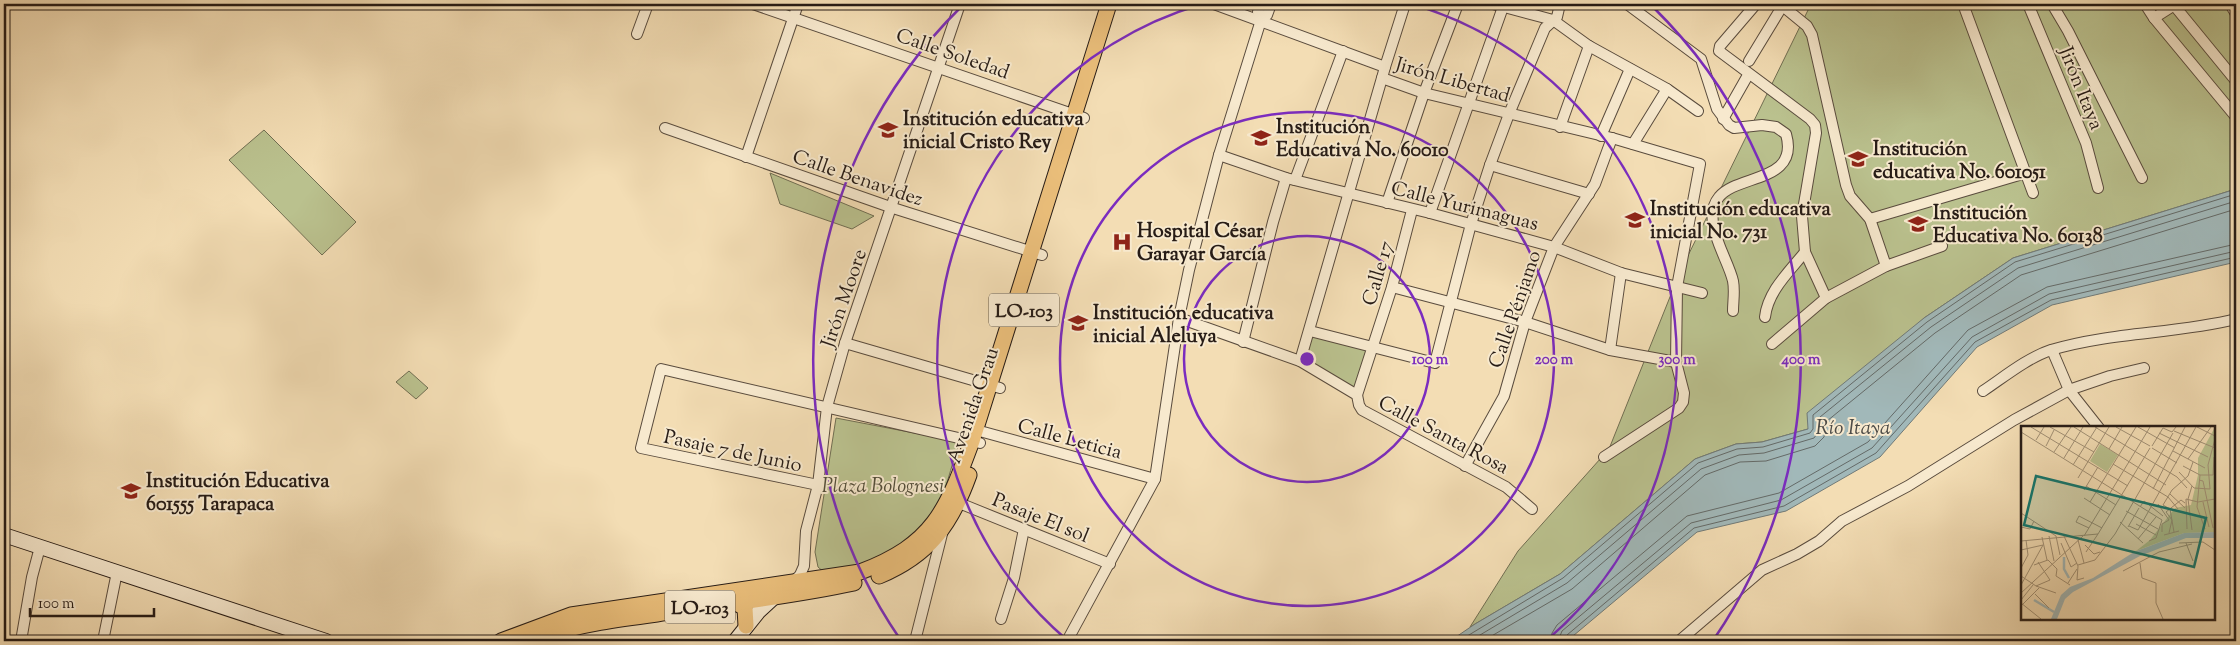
<svg xmlns="http://www.w3.org/2000/svg" width="2240" height="645" viewBox="0 0 2240 645" font-family="'Sorts Mill Goudy',serif">
<rect width="100%" height="100%" fill="#f3ddb4"/>
<filter id="stains"><feTurbulence type="fractalNoise" baseFrequency=".004" numOctaves="4"/><feColorMatrix values="0 0 0 0 .2 0 0 0 0 .09 0 0 0 0 .02 0 0 0 .5 -.17"/></filter>
<radialGradient id="worn" r=".72"><stop offset=".6" stop-color="#630" stop-opacity="0"/><stop offset="1" stop-color="#630" stop-opacity=".3"/></radialGradient>
<!-- green -->
<g fill="#bac18e" stroke="#706e52">
<path d="M 1811,4 L 2236,4 L 2236,189 L 2013,258 L 1924,318 L 1808,429 L 1762,442 L 1736,444 L 1695,459 L 1560,574 L 1470,627 L 1518,551 L 1609,449 L 1680,272 Z"/>
<path d="M 264,130 L 356,222 L 322,255 L 229,160 Z"/>
<path d="M 770,173 L 874,216 L 852,229 L 780,204 Z"/>
<path d="M 1313,335 L 1369,351 L 1356,389 L 1305,359 Z"/>
<path d="M 409,371 L 428,388 L 416,399 L 396,382 Z"/>
<path d="M 836,418 L 956,441 L 958,447 C 951,466 946,492 936,509 C 915,545 864,567 826,574 L 818,567 L 815,552 Z"/>
</g>
<!-- water -->
<path fill="#a1b8b9" stroke="#707a78" d="M 2236,189 L 2236,262 L 2052,305 L 1977,347 L 1880,457 L 1786,511 L 1697,532 L 1567,641 L 1450,641 L 1475,624 L 1560,574 L 1695,459 L 1736,444 L 1762,442 L 1808,429 L 1807,413 L 1924,318 L 2013,258 Z"/>
<g fill="none" stroke-linecap="round" stroke-linejoin="round">
<!-- shore -->
<g stroke="#646a68" stroke-width="1">
<path d="M 1459,641 L 1563,578 L 1698,463 L 1737,449 L 1763,447 L 1810,433 L 1813,429 L 1813,415 L 1927,322 L 2015,262 L 2236,194"/>
<path d="M 1470,641 L 1567,583 L 1701,469 L 1739,455 L 1764,453 L 1814,438 L 1819,431 L 1820,417 L 1931,327 L 2018,268 L 2236,201"/>
<path d="M 1483,641 L 1572,589 L 1705,475 L 1740,462 L 1766,461 L 1815,446 L 1824,437 L 1827,421 L 1935,333 L 2021,275 L 2236,209"/>
<path d="M 1551,641 L 1552,633 L 1557,625 L 1687,516 L 1779,493 L 1868,442 L 1968,330 L 2047,287 L 2236,244"/>
<path d="M 1558,641 L 1562,631 L 1691,523 L 1781,500 L 1872,448 L 1972,337 L 2049,294 L 2236,251"/>
<path d="M 1564,641 L 1567,635 L 1694,528 L 1784,506 L 1876,453 L 1975,342 L 2051,300 L 2236,257"/>
</g>
<defs>
<g id="minor">
<path d="M 753,4 L 1084,118"/>
<path d="M 1214,4 L 1385,67 L 1382,78 L 1424,93 L 1612,138 L 1700,164 L 1677,287 L 1676,362 L 1684,393 L 1683,402 L 1679,408 L 1604,457"/>
<path d="M 1493,4 L 1553,20 L 1589,46 L 1667,89 L 1698,111"/>
<path d="M 1627,4 L 1701,59 L 1717,109 L 1729,125 L 1734,128 L 1762,125 L 1776,127 L 1786,134 C 1800,183 1737,174 1719,197 C 1700,220 1728,258 1733,281 C 1735,291 1733,301 1733,311"/>
<path d="M 1756,4 L 1720,46 L 1719,51 L 1810,119 L 1815,125 L 1816,133 L 1802,216 L 1805,252 L 1826,298"/>
<path d="M 1780,4 L 1807,26 L 1812,35 L 1846,185 L 1850,196 L 1870,219 L 1886,266"/>
<path d="M 1963,4 L 2033,193"/>
<path d="M 2028,4 L 2086,143 L 2098,188"/>
<path d="M 2052,4 L 2068,31 L 2142,178"/>
<path d="M 2145,4 L 2154,18 L 2236,117"/>
<path d="M 2173,4 L 2236,81"/>
<path d="M 2230,4 L 2236,14"/>
<path d="M 2154,18 L 2176,4"/>
<path d="M 1261,20 L 1267,15 L 1271,4"/>
<path d="M 1261,20 L 1258,12 L 1261,4"/>
<path d="M 637,34 L 648,4"/>
<path d="M 1749,61 L 1783,5"/>
<path d="M 1385,67 L 1405,4"/>
<path d="M 1723,119 L 1748,75"/>
<path d="M 1560,127 L 1589,46"/>
<path d="M 665,128 L 893,208 L 1042,255"/>
<path d="M 1601,136 L 1630,69"/>
<path d="M 1633,144 L 1667,89"/>
<path d="M 1219,155 L 1286,178 L 1430,213 L 1554,247 L 1621,273 L 1702,293"/>
<path d="M 746,157 L 798,4"/>
<path d="M 1490,165 L 1589,194"/>
<path d="M 1295,180 L 1343,51"/>
<path d="M 1387,203 L 1424,93 L 1458,4"/>
<path d="M 1430,213 L 1503,7"/>
<path d="M 1870,219 L 2026,173"/>
<path d="M 1392,287 L 1525,322 L 1610,350 L 1676,362"/>
<path d="M 1765,317 C 1768,291 1789,272 1805,252"/>
<path d="M 1179,318 L 1300,361 L 1357,395 L 1359,405 L 1362,410 L 1506,487 L 1532,509"/>
<path d="M 1310,331 L 1435,363 L 1471,224 L 1490,165 L 1509,114 L 1545,28 L 1557,17 L 1560,4"/>
<path d="M 1243,342 L 1273,222 L 1286,178"/>
<path d="M 845,343 L 1000,388"/>
<path d="M 1772,344 L 1826,298 L 1886,266 L 1942,246"/>
<path d="M 1610,350 L 1621,273"/>
<path d="M 2052,350 L 2069,390 L 2099,428"/>
<path d="M 1300,361 L 1382,78"/>
<path d="M 1983,391 C 2004,377 2027,358 2051,350 C 2111,332 2176,334 2236,319"/>
<path d="M 1357,395 L 1392,287 L 1412,210"/>
<path d="M 976,430 L 1155,479"/>
<path d="M 1465,466 L 1504,396 L 1525,322 L 1554,247 L 1595,184 L 1612,138"/>
<path d="M 818,485 L 641,448 L 661,369 L 980,443"/>
<path d="M 959,503 L 1110,564"/>
<path d="M 792,583 L 800,575 L 804,566 L 806,531 L 818,485 L 827,407 L 845,343 L 960,4"/>
<path d="M 1001,619 L 1014,578 L 1024,529"/>
<path d="M 21,641 L 32,577 L 40,547"/>
<path d="M 103,641 L 117,572"/>
<path d="M 915,641 L 943,530"/>
<path d="M 1067,641 L 1155,479 L 1179,318 L 1189,270 L 1219,155 L 1261,20"/>
<path d="M 1679,641 L 1762,570 L 1797,554 L 1819,541 L 1842,521 L 1908,486 L 2014,420 L 2069,390 L 2110,376 L 2144,368"/>
</g>
<g id="secondary">
<path d="M 4,535 L 326,641"/>
<path d="M 735,641 L 759,611 L 772,599"/>
</g>
<g id="primary">
<path d="M 879,576 C 929,555 951,525 969,475"/>
<path d="M 734,602 L 745,608 L 746,626"/>
<path d="M 544,636 C 581,624 619,619 657,614 C 723,604 789,597 854,583"/>
<path d="M 501,641 L 571,615 L 860,572 C 934,544 946,511 972,441 L 1109,4"/>
</g>
</defs>
<!-- minor casing -->
<use href="#minor" stroke="#5a4c3e" stroke-width="12"/>
<!-- secondary casing -->
<use href="#secondary" stroke="#271c16" stroke-width="16"/>
<!-- primary casing -->
<use href="#primary" stroke="#271c16" stroke-width="17"/>
<!-- minor -->
<use href="#minor" stroke="#f7e9ce" stroke-width="10"/>
<!-- secondary -->
<use href="#secondary" stroke="#f7e9ce" stroke-width="14"/>
<!-- primary -->
<use href="#primary" stroke="#eabe7a" stroke-width="15"/>
</g>
<!-- distance rings -->
<g fill="none" stroke="#7b2cbf" stroke-width="2.5">
<circle cx="1307" cy="359" r="123"/>
<circle cx="1307" cy="359" r="247"/>
<path d="M1067 640A370 370 0 0 1 1202 4M1412 4A370 370 0 0 1 1547 640"/>
<path d="M900 639A494 494 0 0 1 961 7M1653 7A494 494 0 0 1 1714 639"/>
</g>
<!-- icons -->
<defs>
<symbol id="school-bare" viewBox="-9 -9 18 18"><path d="M0-5L7-2L0 1L-7-2ZM-4 1L0 2.5L4 1V4Q0 6-4 4Z" fill="#8f2418" stroke="#f7e9ce" stroke-width="2.5" paint-order="stroke"/></symbol>
<symbol id="hospital-bare" viewBox="-9 -9 18 18"><path d="M-5-5h3v3.5h4V-5h3V5h-3V1.5h-4V5h-3Z" fill="#8f2418" stroke="#f7e9ce" stroke-width="2.5" paint-order="stroke"/></symbol>
</defs>
<g fill-rule="evenodd">
<use href="#school-bare" x="874" y="116" width="28" height="28"/>
<use href="#school-bare" x="1247" y="124" width="28" height="28"/>
<use href="#school-bare" x="1844" y="145" width="28" height="28"/>
<use href="#school-bare" x="1621" y="206" width="28" height="28"/>
<use href="#school-bare" x="1904" y="210" width="28" height="28"/>
<use href="#hospital-bare" x="1108" y="228" width="28" height="28"/>
<use href="#school-bare" x="1064" y="309" width="28" height="28"/>
<use href="#school-bare" x="117" y="477" width="28" height="28"/>
</g>
<g text-anchor="middle" stroke-width="4" stroke-linejoin="round" paint-order="stroke">
<!-- shield labels -->
<g fill="#f7e9ce" stroke="#655a4d" stroke-width="1">
<rect x="989" y="293.5" width="70" height="33" rx="4"/>
<rect x="665" y="590.5" width="70" height="33" rx="4"/>
</g>
<g font-size="19" font-weight="bold" fill="#271c16">
<text x="1024" y="317">LO-103</text>
<text x="700" y="614">LO-103</text>
</g>
<!-- street labels -->
<g font-size="20" fill="#271c16" stroke="#f7e9ce">
<text transform="translate(953 53) rotate(19)" y="7">Calle Soledad</text>
<text transform="translate(1453 79) rotate(16)" y="7">Jirón Libertad</text>
<text transform="translate(2082 88) rotate(68)" y="7">Jirón Itaya</text>
<text transform="translate(858 177) rotate(19)" y="7">Calle Benavidez</text>
<text transform="translate(1465 205) rotate(14)" y="7">Calle Yurimaguas</text>
<text transform="translate(1377 273) rotate(-74)" y="7">Calle 17</text>
<text transform="translate(843 298) rotate(-71)" y="7">Jirón Moore</text>
<text transform="translate(1514 309) rotate(-71)" y="7">Calle Pénjamo</text>
<text transform="translate(972 405) rotate(-71)" y="7">Avenida Grau</text>
<text transform="translate(1444 434) rotate(28)" y="7">Calle Santa Rosa</text>
<text transform="translate(1070 438) rotate(15)" y="7">Calle Leticia</text>
<text transform="translate(733 450) rotate(12)" y="7">Pasaje 7 de Junio</text>
<text transform="translate(1041 517) rotate(22)" y="7">Pasaje El sol</text>
</g>
<!-- poi labels -->
<g font-size="20" font-weight="bold" fill="#271c16" stroke="#f7e9ce" text-anchor="start">
<text x="903" y="125">Institución educativa<tspan x="903" dy="23">inicial Cristo Rey</tspan></text>
<text x="1276" y="133">Institución<tspan x="1276" dy="23">Educativa No. 60010</tspan></text>
<text x="1873" y="155">Institución<tspan x="1873" dy="23">educativa No. 601051</tspan></text>
<text x="1650" y="215">Institución educativa<tspan x="1650" dy="23">inicial No. 731</tspan></text>
<text x="1933" y="219">Institución<tspan x="1933" dy="23">Educativa No. 60138</tspan></text>
<text x="1137" y="237">Hospital César<tspan x="1137" dy="23">Garayar García</tspan></text>
<text x="1093" y="319">Institución educativa<tspan x="1093" dy="23">inicial Aleluya</tspan></text>
<text x="146" y="487">Institución Educativa<tspan x="146" dy="23">601555 Tarapaca</tspan></text>
</g>
<!-- park labels -->
<g font-size="20" font-style="italic" fill="#534e3a" stroke="#f7e9ce">
<text x="883" y="492">Plaza Bolognesi</text>
</g>
<!-- water labels -->
<g font-size="21" font-style="italic" fill="#4c4b47" stroke="#f7e9ce">
<text x="1853" y="434">Río Itaya</text>
</g>
</g>
<!-- overview -->
<g transform="translate(2021 426)">
<rect width="194" height="194" fill="#f3ddb4"/>
<path d="M 194,1 L 194,106 L 163,107 L 115,125 L 129,114 L 154,82 L 170,79 L 177,49 L 177,32 ZM 79,18 L 97,29 L 86,46 L 69,35 Z" fill="#bac18e"/>
<path d="M 194,106 L 194,112 L 165,112 L 119,130 L 52,166 L 44,173 L 36,193 L 30,193 L 40,169 L 49,161 L 72,152 L 113,126 L 163,107 Z" fill="#a1b8b9"/>
<path fill="none" stroke="#a1b8b9" stroke-width="2.5" d="M 43,131 L 43,143 L 48,152M 13,174 L 33,186"/>
<path fill="none" stroke="#a19075" stroke-width="1" d="M 10,1 L 107,60M 29,1 L 73,26M 53,1 L 145,59M 74,1 L 156,51 L 166,62M 95,1 L 129,20M 117,1 L 154,22M 176,1 L 194,10M 153,5 L 194,22M 0,6 L 141,94 L 135,112 L 128,115M 138,7 L 187,31M 15,14 L 23,1M 25,20 L 33,4M 131,20 L 142,2 L 151,6 L 155,1M 131,22 L 156,37M 88,23 L 101,1M 152,25 L 184,42M 33,26 L 50,1M 43,32 L 62,1M 167,33 L 190,1M 92,38 L 147,71 L 157,83M 52,39 L 76,1M 162,40 L 179,49 L 192,49 L 193,31M 158,46 L 173,62 L 189,63 L 187,39 L 194,13M 179,49 L 176,81 L 184,103M 57,52 L 88,1M 178,54 L 182,55 L 192,102M 65,60 L 95,79M 171,60 L 167,73 L 171,104M 132,63 L 164,1M 63,64 L 77,41M 149,68 L 164,82M 63,72 L 89,89M 69,76 L 115,1M 182,76 L 188,101M 137,78 L 148,94 L 141,98 L 141,106M 119,81 L 123,75 L 142,90M 149,83 L 142,79 L 151,64 L 167,50 L 172,36M 149,83 L 153,106M 105,85 L 137,103M 0,87 L 35,110M 99,96 L 122,117M 115,98 L 135,109M 108,100 L 117,104 L 175,1M 0,101 L 9,103 L 13,95M 107,101 L 118,82M 68,102 L 55,96 L 58,90 L 81,102M 166,103 L 165,73 L 177,76 L 194,73M 148,107 L 151,94 L 145,86 L 160,74 L 164,77M 42,108 L 57,140 L 56,154 L 63,152M 143,109 L 158,105M 28,110 L 33,135M 35,110 L 39,129M 63,110 L 129,1M 21,111 L 26,134M 117,113 L 135,91M 57,114 L 63,137M 0,115 L 77,108 L 129,22M 40,117 L 50,141 L 56,137M 158,117 L 182,116 L 194,124M 165,117 L 172,135M 64,119 L 73,128 L 79,126M 0,124 L 22,119M 65,126 L 77,108M 119,137 L 121,152 L 135,157 L 135,177 L 142,193M 13,139 L 27,134 L 36,143 L 35,150 L 49,159M 57,139 L 74,134 L 94,108 L 152,7M 0,142 L 7,129 L 5,114M 102,145 L 138,126 L 171,118M 0,150 L 15,160 L 35,167M 47,157 L 56,143M 0,159 L 22,119M 15,160 L 29,154 L 17,136M 0,167 L 62,110M 14,168 L 28,182M 0,174 L 12,159M 0,177 L 20,193M 0,180 L 18,162"/>
<path fill="#0f766e" fill-opacity="0.15" stroke="#0f766e" stroke-width="2.5" d="M 15,50 L 185,92 L 173,141 L 3,99 Z"/>
<rect width="194" height="194" fill="none" stroke="#271c16" stroke-width="2.5"/>
</g>
<circle cx="1307" cy="359" r="8" fill="#7b2cbf" stroke="#f7e9ce" stroke-width="2.5"/>
<g font-size="15" text-anchor="middle" font-weight="bold" fill="#7b2cbf" stroke="#f7e9ce" stroke-width="4" stroke-linejoin="round" paint-order="stroke">
<text x="1430" y="364">100 m</text>
<text x="1554" y="364">200 m</text>
<text x="1677" y="364">300 m</text>
<text x="1801" y="364">400 m</text>
</g>
<!-- margin -->
<rect width="2240" height="645" fill="none" stroke="#f3ddb4" stroke-width="20"/>
<rect x="5" y="5" width="2230" height="635" fill="none" stroke="#271c16" stroke-width="2.5"/>
<rect x="10" y="10" width="2220" height="625" fill="none" stroke="#271c16"/>
<!-- scale -->
<path d="M30 608v8h124v-8" fill="none" stroke="#271c16" stroke-width="2.5"/>
<text x="38" y="608" font-size="15" fill="#271c16" stroke="#f7e9ce" stroke-width="4" paint-order="stroke">100 m</text>
<rect width="100%" height="100%" filter="url(#stains)"/>
<rect width="100%" height="100%" fill="url(#worn)"/>
</svg>
